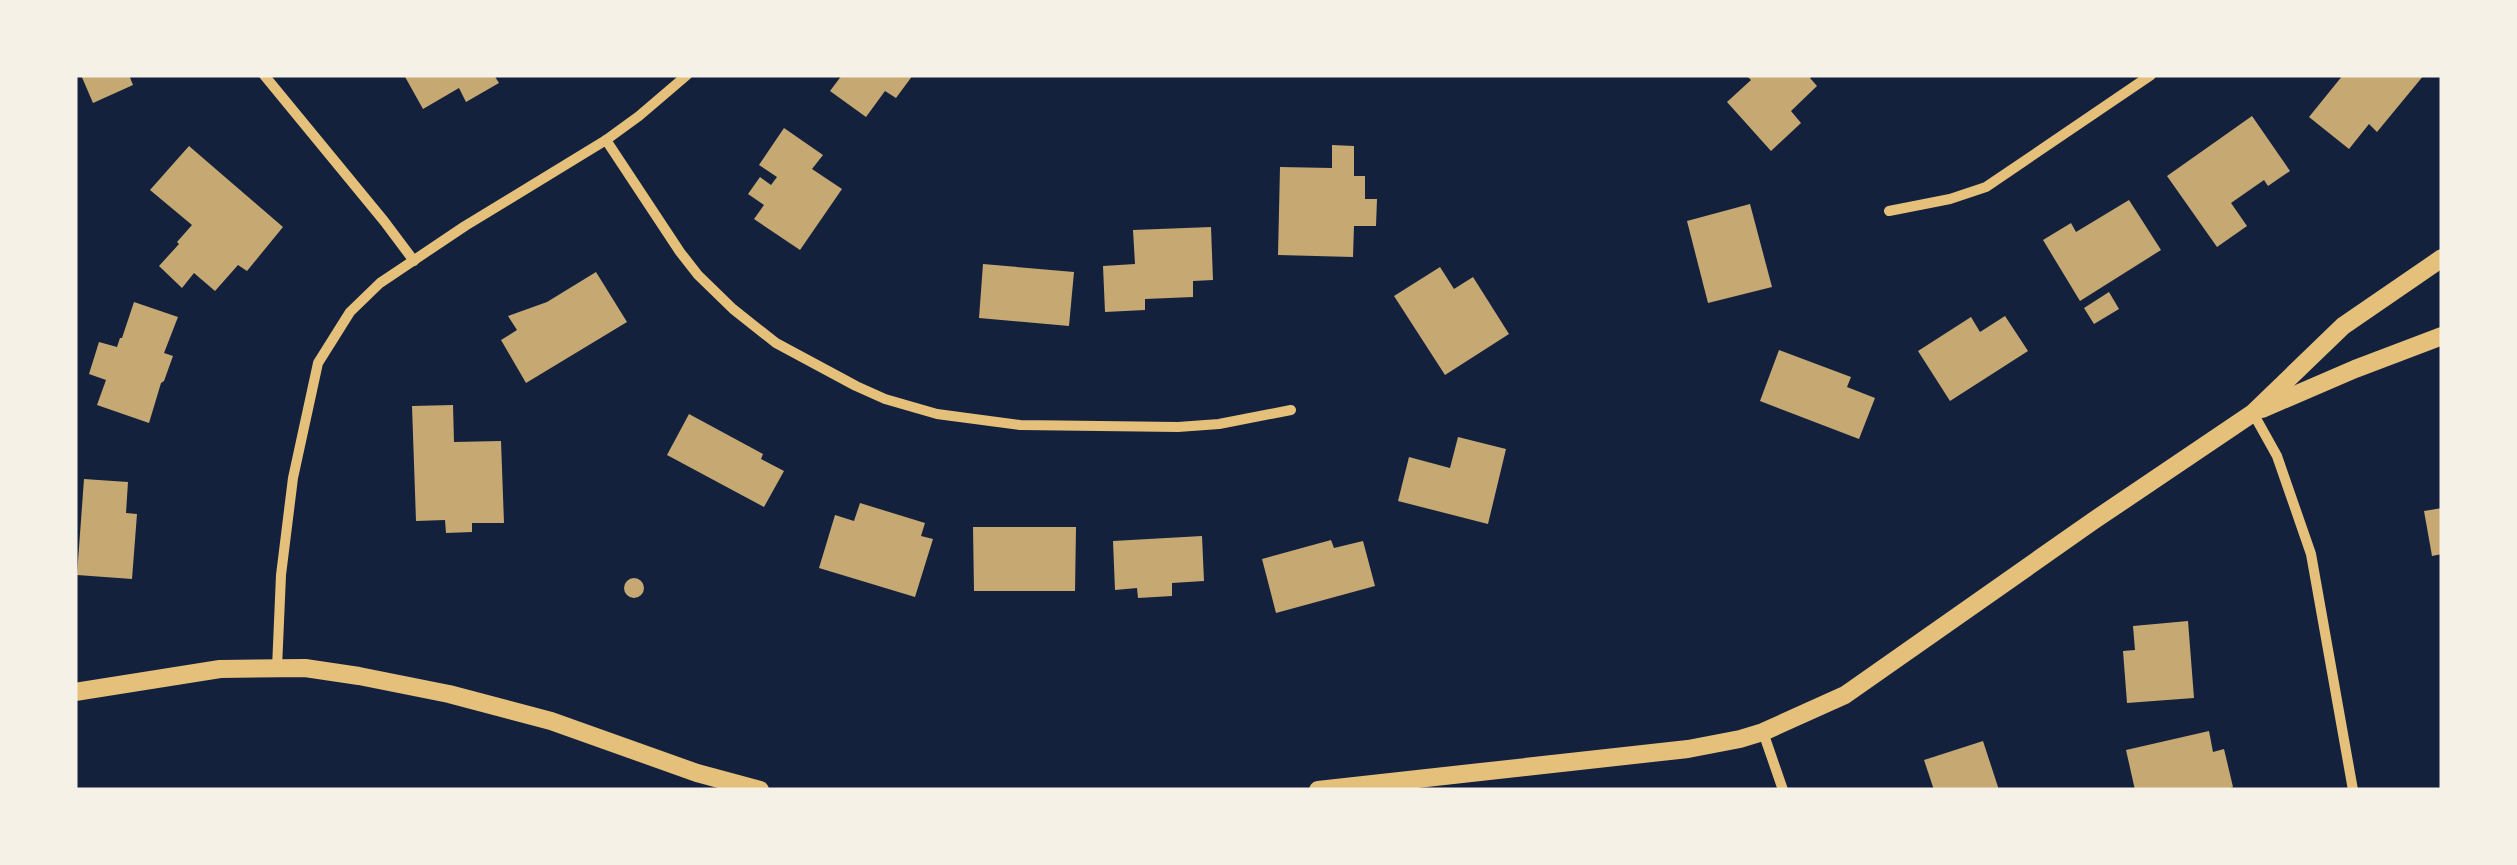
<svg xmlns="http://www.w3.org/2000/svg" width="2517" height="865" viewBox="0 0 2517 865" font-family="'Source Sans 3',sans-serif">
<rect width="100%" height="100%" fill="#14213d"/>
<!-- building -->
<g fill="#c6a872">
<path d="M 81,75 L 129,75 L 133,85 L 93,103 Z"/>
<path d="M 404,75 L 494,75 L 499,83 L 466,102 L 459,88 L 423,109 Z"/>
<path d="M 842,75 L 913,75 L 896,98 L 885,91 L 866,117 L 830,91 Z"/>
<path d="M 1746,75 L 1813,75 L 1810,78 L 1817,86 L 1791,111 L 1801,123 L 1771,151 L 1727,102 L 1751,80 Z"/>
<path d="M 2343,75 L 2424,75 L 2377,132 L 2369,124 L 2349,149 L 2309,117 Z"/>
<path d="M 2252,116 L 2290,171 L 2268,186 L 2264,180 L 2231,203 L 2247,226 L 2217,247 L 2167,176 Z"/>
<path d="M 784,128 L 823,155 L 812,169 L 842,189 L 800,250 L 754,219 L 764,205 L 748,194 L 760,177 L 771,185 L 777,177 L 759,165 Z"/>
<path d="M 1332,145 L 1354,146 L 1354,176 L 1365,176 L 1365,199 L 1377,199 L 1376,226 L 1354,226 L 1353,257 L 1278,255 L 1280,167 L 1332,168 Z"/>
<path d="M 189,146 L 283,227 L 247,271 L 238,265 L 215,291 L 194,273 L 182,288 L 159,266 L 179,244 L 177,242 L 192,225 L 150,190 Z"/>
<path d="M 2129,200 L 2161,250 L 2080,301 L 2043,240 L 2071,223 L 2076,232 Z"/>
<path d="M 1750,204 L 1772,287 L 1708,303 L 1687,221 Z"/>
<path d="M 1211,227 L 1213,280 L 1193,281 L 1193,297 L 1145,299 L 1145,310 L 1105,312 L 1103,266 L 1135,264 L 1133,230 Z"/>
<path d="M 983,264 L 1074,272 L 1069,326 L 979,318 Z"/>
<path d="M 1440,267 L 1454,289 L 1473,277 L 1509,334 L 1445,375 L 1394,296 Z"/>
<path d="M 596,272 L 627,322 L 526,383 L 501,340 L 517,330 L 508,316 L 547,302 Z"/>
<path d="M 2109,292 L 2119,309 L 2094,324 L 2084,308 Z"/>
<path d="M 134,302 L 178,317 L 164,353 L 173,356 L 164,381 L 161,383 L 149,423 L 97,405 L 106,380 L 89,374 L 99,342 L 117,347 L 120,338 L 122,338 Z"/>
<path d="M 2005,316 L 2028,351 L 1950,401 L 1918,351 L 1971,317 L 1980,332 Z"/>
<path d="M 1779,350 L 1851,377 L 1847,387 L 1875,398 L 1859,439 L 1760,401 Z"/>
<path d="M 453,405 L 454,442 L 501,441 L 504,523 L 472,523 L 472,532 L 446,533 L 445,520 L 416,521 L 412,406 Z"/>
<path d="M 689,414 L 763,454 L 761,459 L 784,471 L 764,507 L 667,455 Z"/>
<path d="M 1458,437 L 1506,449 L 1488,524 L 1398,501 L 1409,457 L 1450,468 Z"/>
<path d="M 84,479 L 128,482 L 126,513 L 137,514 L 132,579 L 77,575 Z"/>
<path d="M 860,503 L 925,523 L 921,536 L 933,539 L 915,597 L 819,568 L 835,515 L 854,521 Z"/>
<path d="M 2442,508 L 2442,554 L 2432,556 L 2424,511 Z"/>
<path d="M 973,527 L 1076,527 L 1075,591 L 974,591 Z"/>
<path d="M 1202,536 L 1204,581 L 1172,583 L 1172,596 L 1138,598 L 1137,588 L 1115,590 L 1113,541 Z"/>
<path d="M 1331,540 L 1334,548 L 1363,541 L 1375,586 L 1276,613 L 1262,559 Z"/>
<circle cx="634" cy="588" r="10"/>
<path d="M 2188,621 L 2194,698 L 2127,703 L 2123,651 L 2135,650 L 2133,626 Z"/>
<path d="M 2209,731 L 2213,752 L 2224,749 L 2233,787 L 2226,790 L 2135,790 L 2126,750 Z"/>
<path d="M 1983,741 L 1999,790 L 1934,790 L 1924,760 Z"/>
</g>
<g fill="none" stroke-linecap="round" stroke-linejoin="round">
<!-- minor -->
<g stroke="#e5c07b" stroke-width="10">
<path d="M 264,75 L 384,221 L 414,261"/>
<path d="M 606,140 L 680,252 L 698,275 L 733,309 L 776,343 L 856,386 L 885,399 L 937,414 L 1020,425 L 1178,427 L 1219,424 L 1291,410"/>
<path d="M 1889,211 L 1950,199 L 1986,187 L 2151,75"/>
<path d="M 2253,413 L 2277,456 L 2311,554 L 2353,790"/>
<path d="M 277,668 L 281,575 L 293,478 L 318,363 L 350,312 L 380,283 L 465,226 L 606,140 L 639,116 L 687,75"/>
<path d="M 1763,732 L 1783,790"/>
</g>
<!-- tertiary -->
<g stroke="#e5c07b" stroke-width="18">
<path d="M 2262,409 L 2355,369 L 2442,336"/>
<path d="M 75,692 L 220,669 L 305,668 L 359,676 L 449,694 L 551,721 L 697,773 L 760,790"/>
<path d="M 1318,790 L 1688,749 L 1740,739 L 1763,732 L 1845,695 L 2093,521 L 2253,413 L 2343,326 L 2442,258"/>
</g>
</g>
<!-- border -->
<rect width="2517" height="865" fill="none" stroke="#f6f1e7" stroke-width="155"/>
</svg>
